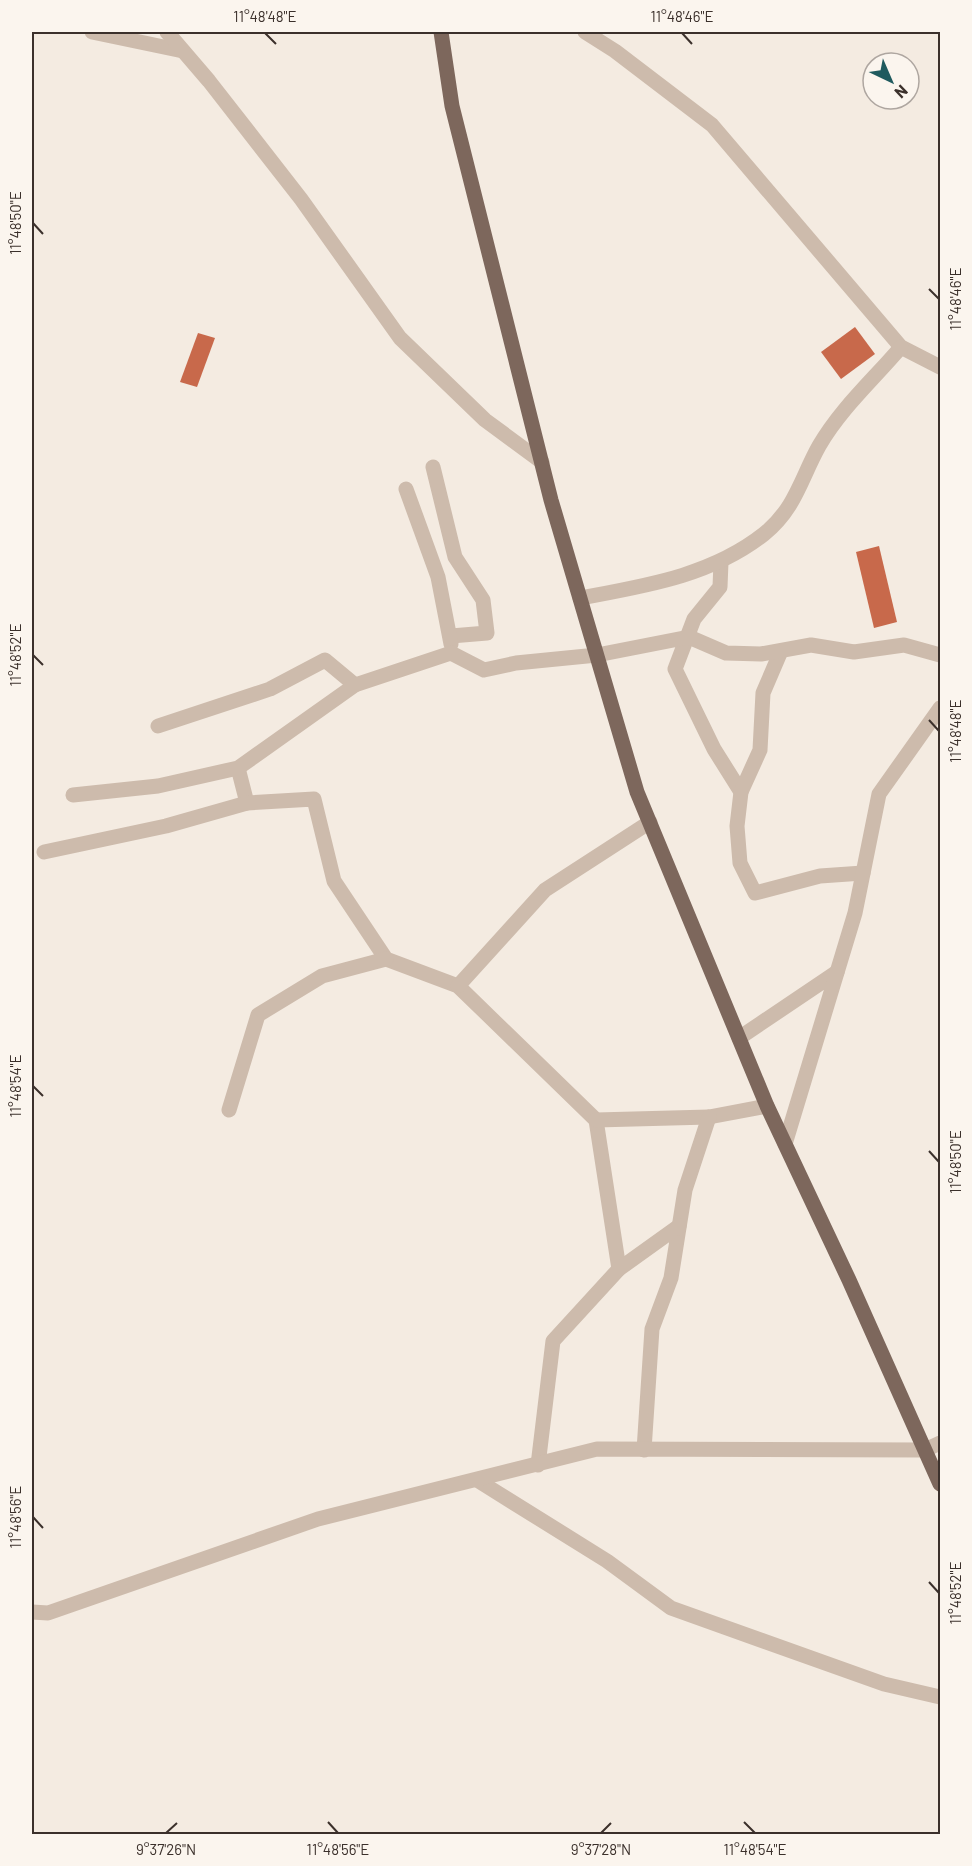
<svg xmlns="http://www.w3.org/2000/svg" width="972" height="1866" viewBox="0 0 972 1866" font-family="Barlow,sans-serif">
<rect width="100%" height="100%" fill="#f4ebe1"/>
<!-- building -->
<g fill="#c8694b">
<path d="M 855,327 L 875,354 L 841,379 L 821,352 Z"/>
<path d="M 198,333 L 215,338 L 197,387 L 180,382 Z"/>
<path d="M 879,546 L 897,622 L 874,628 L 856,552 Z"/>
</g>
<g fill="none" stroke-linecap="round" stroke-linejoin="round">
<!-- minor -->
<g stroke="#cdbbac" stroke-width="15">
<path d="M 92,32 L 183,51"/>
<path d="M 167,32 L 209,81 L 301,199 L 400,338 L 485,420 L 542,462"/>
<path d="M 585,32 L 615,51 L 712,125 L 901,347 L 940,367"/>
<path d="M 433,467 L 455,557 L 483,600 L 487,633 L 451,636"/>
<path d="M 406,489 L 438,577 L 451,644"/>
<path d="M 721,562 L 720,587 L 694,619 L 675,669 L 714,749 L 741,792"/>
<path d="M 580,598 C 644,586 711,576 764,534 C 796,508 801,478 819,446 C 841,408 874,379 901,347"/>
<path d="M 781,651 L 763,693 L 760,750 L 741,792 L 737,826 L 740,863 L 755,893 L 820,876 L 863,873"/>
<path d="M 158,726 L 270,689 L 325,660 L 355,685"/>
<path d="M 238,768 L 247,803"/>
<path d="M 73,795 L 158,786 L 238,768 L 355,685 L 451,653 L 484,670 L 516,663 L 597,655 L 689,637 L 726,653 L 761,654 L 811,645 L 854,652 L 904,645 L 940,655"/>
<path d="M 44,852 L 166,826 L 247,803 L 314,799 L 334,881 L 386,959 L 458,986 L 596,1120 L 619,1269"/>
<path d="M 458,986 L 545,890 L 650,822"/>
<path d="M 739,1038 L 837,972"/>
<path d="M 229,1110 L 258,1015 L 322,976 L 386,959"/>
<path d="M 596,1120 L 709,1117 L 767,1106"/>
<path d="M 785,1144 L 855,913 L 879,794 L 940,708"/>
<path d="M 644,1450 L 652,1329 L 671,1278 L 685,1190 L 709,1117"/>
<path d="M 538,1465 L 553,1341 L 619,1269 L 679,1226"/>
<path d="M 477,1480 L 607,1561 L 671,1608 L 884,1684 L 940,1697"/>
<path d="M 32,1612 L 48,1613 L 318,1519 L 597,1449 L 925,1450 L 940,1443"/>
</g>
<!-- primary -->
<path stroke="#7d675c" stroke-width="15" d="M 441,32 L 452,106 L 551,500 L 637,792 L 767,1106 L 849,1280 L 940,1484"/>
</g>
<!-- ticks -->
<path fill="none" stroke="#3b302b" stroke-width="2" d="M 265,33 L 276,44M 682,33 L 692,44M 33,223 L 43,234M 929,289 L 939,299M 33,655 L 43,665M 929,720 L 939,731M 33,1086 L 43,1096M 929,1151 L 939,1162M 33,1517 L 43,1528M 929,1582 L 939,1593M 328,1822 L 338,1833M 744,1822 L 755,1833M 166,1833 L 177,1823M 601,1833 L 611,1823"/>
<!-- border -->
<rect width="972" height="1866" fill="none" stroke="#fbf5ee" stroke-width="66"/>
<!-- north arrow -->
<g transform="translate(891 81) rotate(136)"><circle r="28" fill="#fbf5ee" stroke="#aea6a0" stroke-width="1.5"/>
<path d="M0-4.5L10 22L0 15L-10 22Z" fill="#1f5a5e"/>
<text y="-9" font-size="16" font-weight="bold" text-anchor="middle" fill="#3b302b">N</text>
</g>
<rect x="33" y="33" width="906" height="1800" fill="none" stroke="#3b302b" stroke-width="2"/>
<g font-size="15" text-anchor="middle" fill="#3b302b">
<text x="265" y="22">11°48'48"E</text>
<text x="682" y="22">11°48'46"E</text>
<text transform="translate(16 223) rotate(-90)" y="5">11°48'50"E</text>
<text transform="translate(956 299) rotate(-90)" y="5">11°48'46"E</text>
<text transform="translate(16 655) rotate(-90)" y="5">11°48'52"E</text>
<text transform="translate(956 731) rotate(-90)" y="5">11°48'48"E</text>
<text transform="translate(16 1086) rotate(-90)" y="5">11°48'54"E</text>
<text transform="translate(956 1162) rotate(-90)" y="5">11°48'50"E</text>
<text transform="translate(16 1517) rotate(-90)" y="5">11°48'56"E</text>
<text transform="translate(956 1593) rotate(-90)" y="5">11°48'52"E</text>
<text x="166" y="1855">9°37'26"N</text>
<text x="338" y="1855">11°48'56"E</text>
<text x="601" y="1855">9°37'28"N</text>
<text x="755" y="1855">11°48'54"E</text>
</g>
</svg>
